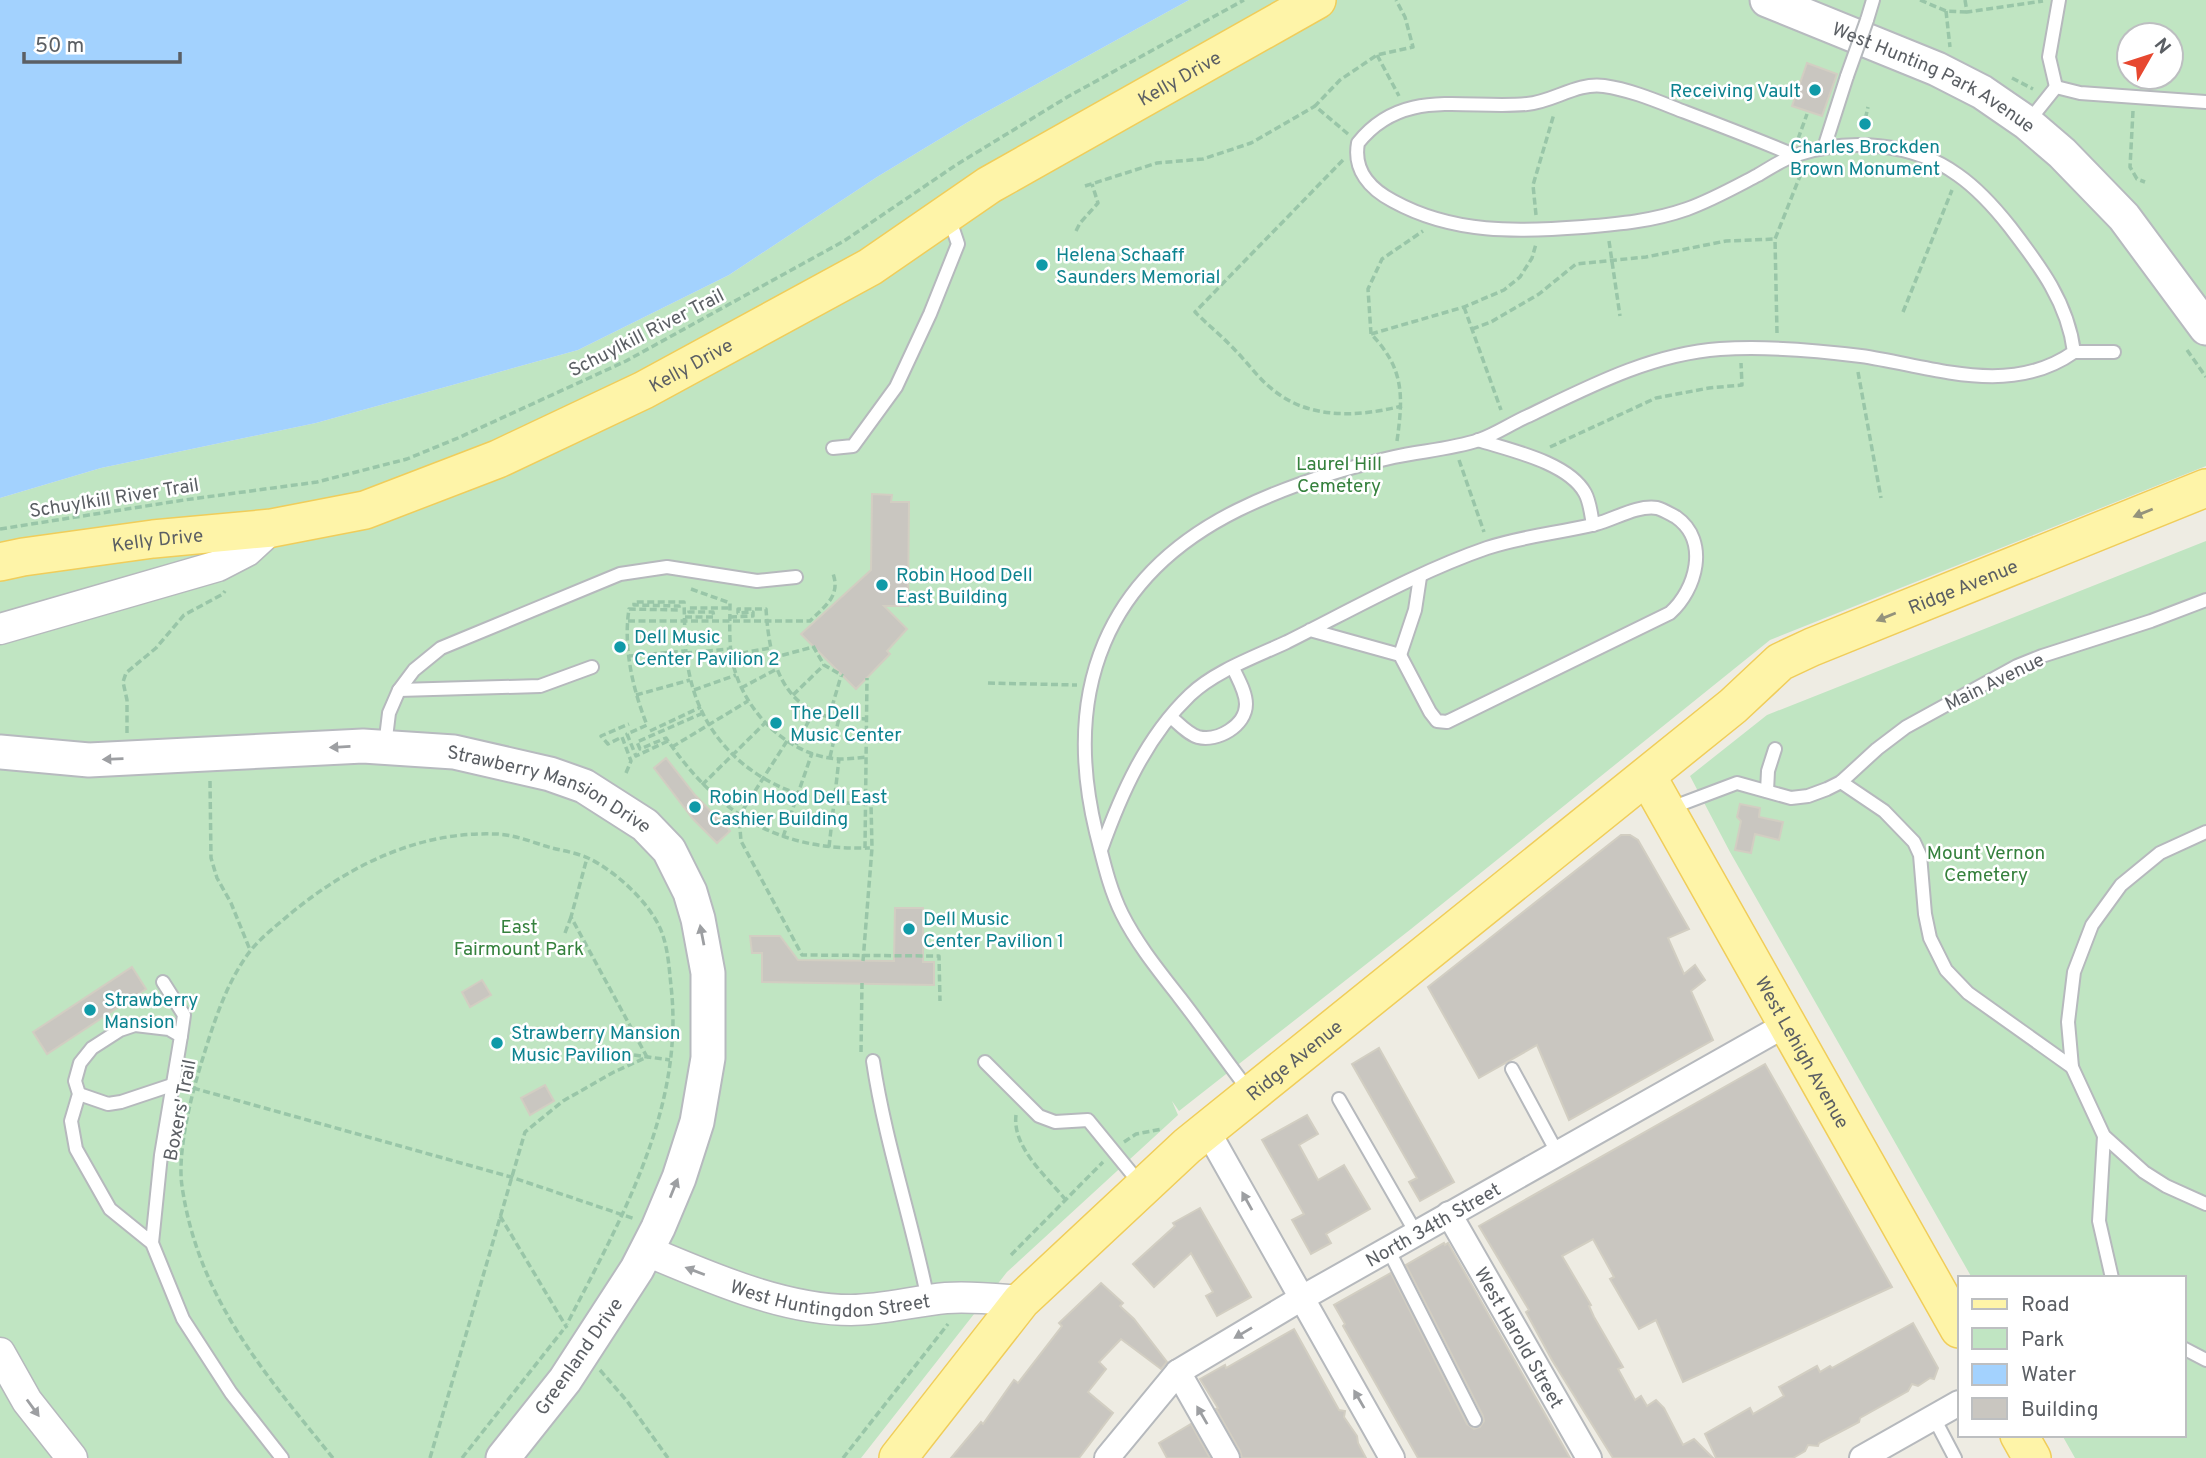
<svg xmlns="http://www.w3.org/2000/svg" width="2206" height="1458" viewBox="0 0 2206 1458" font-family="Overpass,sans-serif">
<rect width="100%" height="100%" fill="#eeece3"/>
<!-- green -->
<g fill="#c0e5c2" fill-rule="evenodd">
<path d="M 1189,0 L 2206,0 L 2206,466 L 1770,640 L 1411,929 L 1179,1111 L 1172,1101 L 1178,1115 L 1007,1272 L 861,1458 L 0,1458 L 0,498 L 101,468 L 316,423 L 578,350 L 729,275 L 877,177 L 968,122 ZM 2129,35 L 2171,35 L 2171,77 L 2129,77 Z"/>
<path d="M 2206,541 L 2206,1458 L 2075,1458 L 2062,1435 L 2183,1435 L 2183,1278 L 1972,1278 L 1730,852 L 1690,776 L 1767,715 Z"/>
</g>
<!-- water -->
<path fill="#a3d2fe" d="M 0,0 L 1189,0 L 968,122 L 877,177 L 729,275 L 578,350 L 316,423 L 101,468 L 0,498 Z"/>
<!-- building -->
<g fill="#c9c6c0" stroke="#d2cec2" stroke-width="2">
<path d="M 1807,63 L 1837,74 L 1822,116 L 1792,106 Z"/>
<path d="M 872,494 L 892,495 L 891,502 L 909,502 L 908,606 L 884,606 L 907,629 L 887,651 L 890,654 L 856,689 L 801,634 L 871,570 Z"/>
<path d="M 666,758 L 695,795 L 730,831 L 717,843 L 693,819 L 654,768 Z"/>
<path d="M 1740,804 L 1760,808 L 1759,817 L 1783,822 L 1779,840 L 1755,834 L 1751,853 L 1735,850 L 1741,821 L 1737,817 Z"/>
<path d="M 1621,835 L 1630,835 L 1638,840 L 1689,929 L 1668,938 L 1684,974 L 1695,965 L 1705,980 L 1691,991 L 1713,1040 L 1569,1120 L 1537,1045 L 1479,1078 L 1428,987 Z"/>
<path d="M 895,908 L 923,908 L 923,962 L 934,962 L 934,985 L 762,982 L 762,953 L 752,953 L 750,936 L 780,936 L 798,960 L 894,961 Z"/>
<path d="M 132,967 L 146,989 L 47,1054 L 33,1032 Z"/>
<path d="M 482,980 L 491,995 L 470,1007 L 462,992 Z"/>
<path d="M 1379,1048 L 1454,1182 L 1420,1201 L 1409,1182 L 1417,1178 L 1352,1064 Z"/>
<path d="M 1765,1064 L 1892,1287 L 1683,1382 L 1656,1320 L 1639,1329 L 1610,1279 L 1614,1277 L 1593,1239 L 1562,1256 L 1591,1305 L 1589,1306 L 1594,1317 L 1623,1367 L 1618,1369 L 1635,1400 L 1641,1396 L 1647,1406 L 1656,1400 L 1664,1408 L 1683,1445 L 1694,1439 L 1713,1458 L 1613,1458 L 1552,1360 L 1526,1312 L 1529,1310 L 1479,1226 Z"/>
<path d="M 545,1085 L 554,1101 L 530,1115 L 521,1098 Z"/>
<path d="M 1307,1115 L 1318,1134 L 1299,1145 L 1318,1180 L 1344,1165 L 1370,1209 L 1326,1234 L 1331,1243 L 1311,1254 L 1292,1220 L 1304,1214 L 1262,1140 Z"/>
<path d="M 1200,1208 L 1251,1297 L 1217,1316 L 1206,1296 L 1213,1292 L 1191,1253 L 1154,1287 L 1133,1264 L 1175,1226 L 1173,1223 Z"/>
<path d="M 1444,1243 L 1445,1245 L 1448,1243 L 1570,1458 L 1418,1458 L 1343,1326 L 1345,1324 L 1334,1305 L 1391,1273 L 1467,1424 L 1474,1429 L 1480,1427 L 1484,1421 L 1483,1416 L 1406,1265 Z"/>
<path d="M 1101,1283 L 1123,1303 L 1120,1306 L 1134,1319 L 1167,1362 L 1161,1369 L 1121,1339 L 1099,1362 L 1106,1369 L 1088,1392 L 1113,1413 L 1079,1458 L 951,1458 L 981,1422 L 983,1424 L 1014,1380 L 1018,1383 L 1062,1326 L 1059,1323 Z"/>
<path d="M 1913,1323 L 1938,1368 L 1934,1379 L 1930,1378 L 1918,1386 L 1912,1384 L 1908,1391 L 1860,1418 L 1859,1422 L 1819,1443 L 1818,1446 L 1808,1445 L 1805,1451 L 1793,1458 L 1716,1458 L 1705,1434 L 1750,1408 L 1753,1414 L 1784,1396 L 1779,1387 L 1817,1366 L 1820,1372 L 1830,1366 L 1832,1368 Z"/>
<path d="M 1294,1329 L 1339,1410 L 1345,1411 L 1344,1417 L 1357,1436 L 1358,1443 L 1366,1458 L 1242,1458 L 1240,1451 L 1216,1409 L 1218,1408 L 1200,1379 L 1225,1365 L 1226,1368 Z"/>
<path d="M 1191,1424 L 1210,1458 L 1167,1458 L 1159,1443 Z"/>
</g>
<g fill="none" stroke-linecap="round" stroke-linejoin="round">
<defs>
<g id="service">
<path d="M 1867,20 L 1873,0"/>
<path d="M 2056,87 L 2080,93 L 2206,102"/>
<path d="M 2056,87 L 2049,57 L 2059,0"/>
<path d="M 2028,122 L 2056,87"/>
<path d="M 1824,148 L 1847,76"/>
<path d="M 2074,352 L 2114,352"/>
<path d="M 1478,440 C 1509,450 1568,462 1585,493 C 1590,502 1591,514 1593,525"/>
<path d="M 833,448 L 853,446 L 896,387 L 930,314 L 958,244 L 949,217"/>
<path d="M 1400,655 L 1415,610 L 1420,577"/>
<path d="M 399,690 L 540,686 L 592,667"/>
<path d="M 1171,717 C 1179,724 1188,734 1198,737 C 1217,742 1246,726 1246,704 C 1246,692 1238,679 1233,668"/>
<path d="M 385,746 L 389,713 L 399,690 L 414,670 L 441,648 L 620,574 L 667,567 L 757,581 L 796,577"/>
<path d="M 1841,782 L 1884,811 L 1914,842 L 1920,855 L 1925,914 L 1930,938 L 1946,970 L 1968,993 L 2072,1067"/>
<path d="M 1767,791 L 1768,771 L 1775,749"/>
<path d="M 1668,809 L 1737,783 L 1791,798 L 1808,796 L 1827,789 L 1841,782 L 1877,749 L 1906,727 L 2017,666 L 2042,656 L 2151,621 L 2206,600"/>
<path d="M 2206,832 L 2160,853 L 2121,885 L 2092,925 L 2074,972 L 2068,1022 L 2072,1067 L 2104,1136 L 2144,1172 L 2166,1186 L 2206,1204"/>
<path d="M 1101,850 C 1121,794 1146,737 1190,695 C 1215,671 1255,657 1287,642 C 1351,610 1420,571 1487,548 C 1523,536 1560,533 1596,524 C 1615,519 1637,505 1657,508 C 1664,510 1670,514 1676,517 C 1710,541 1696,590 1670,613 L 1447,722 L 1437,721 L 1430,712 L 1400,655 L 1310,630"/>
<path d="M 163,982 L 184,1015 L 181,1036"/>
<path d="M 873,1061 C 885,1142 912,1220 928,1300"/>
<path d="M 985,1062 L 1039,1116 L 1055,1122 L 1088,1120 L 1142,1186"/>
<path d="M 1512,1069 L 1558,1154"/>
<path d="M 1250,1092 C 1226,1061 1204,1029 1180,998 C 1159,971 1137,944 1122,914 C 1109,888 1103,859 1096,832 C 1062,691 1105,576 1238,510 C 1287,486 1341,469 1394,457 C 1422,451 1452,449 1479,440 C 1496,434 1512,423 1528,416 C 1590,386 1651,354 1720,349 C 1767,346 1814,350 1861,356 C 1931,366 2009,398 2074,352 C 2068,303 2040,266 2010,227 C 1995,208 1978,189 1958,175 C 1913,142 1848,138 1796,155 C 1783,159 1770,168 1758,175 C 1735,187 1712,200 1687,209 C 1653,221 1619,224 1583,227 C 1517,232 1453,234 1393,201 C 1370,189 1353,170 1358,143 C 1403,86 1466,110 1527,104 C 1553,102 1577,82 1604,86 C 1632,90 1659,102 1685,112 C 1722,126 1758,140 1794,155"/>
<path d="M 79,1094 L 108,1104 L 121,1102 L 172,1085"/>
<path d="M 1339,1099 L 1416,1233"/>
<path d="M 2104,1136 L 2099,1221 L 2112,1278"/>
<path d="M 152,1243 L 161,1155 L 181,1036 L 169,1029 L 135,1025 L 120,1030 L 92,1048 L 80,1063 L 75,1081 L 79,1094 L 71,1121 L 76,1149 L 110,1209 L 152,1243 L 183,1319 L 231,1393 L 282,1458"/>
<path d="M 1388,1249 L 1475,1420"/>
<path d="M 2183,1348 L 2206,1360"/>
<path d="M 1934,1418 L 1955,1458"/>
</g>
<g id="minor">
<path d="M 1207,1130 L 1392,1458"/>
<path id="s1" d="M 1449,1214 L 1589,1458"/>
<path d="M 1178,1372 L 1227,1458"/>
<path id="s2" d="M 1107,1458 L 1178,1372 L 1302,1298 L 1787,1024"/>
<path d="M 1862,1458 L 1959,1403"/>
</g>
<g id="tertiary">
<path d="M 0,629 L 218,566 L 247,551 L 272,528"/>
<path id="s3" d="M 647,1251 C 709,1277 783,1310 851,1310 C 883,1310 914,1301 946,1298 C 971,1296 996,1299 1021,1301"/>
<path d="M 0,1353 L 27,1401 L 72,1458"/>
</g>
<g id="secondary">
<path id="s4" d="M 1767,0 L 1937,69 L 1982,92 L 2027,123 L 2062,153 L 2124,217 L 2206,328"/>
<path id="s5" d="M 0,752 L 89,760 L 363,746 L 454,752 L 550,774 L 584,786 L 645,825 L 669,850 L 690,892 L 698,919 L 708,973 L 708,1058 L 697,1122 L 679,1178 L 658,1228 L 637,1269 L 565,1380 L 503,1458"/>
</g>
<g id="primary">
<path id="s6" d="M 0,562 L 23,557 L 153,539 L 272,528 L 365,510 L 498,459 L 644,390 L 870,267 L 989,185 L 1317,0"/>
<path id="s7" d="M 1647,776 L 1959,1329"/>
<path d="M 2019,1435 L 2032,1458"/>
<path id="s8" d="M 898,1458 L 1021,1301 L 1187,1146 L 1733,706 L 1780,662 L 1812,647 L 2206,488"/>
</g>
</defs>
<!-- service casing -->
<use href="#service" stroke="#b6b9bd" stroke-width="16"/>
<!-- minor casing -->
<use href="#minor" stroke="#b6b9bd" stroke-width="28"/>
<!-- tertiary casing -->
<use href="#tertiary" stroke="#b6b9bd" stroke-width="33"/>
<!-- secondary casing -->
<use href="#secondary" stroke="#b7babf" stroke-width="37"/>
<!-- primary casing -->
<use href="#primary" stroke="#f0cd5a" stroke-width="40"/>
<!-- path -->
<g stroke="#99c6a8" stroke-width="3.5" stroke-dasharray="7 3.5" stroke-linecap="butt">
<path d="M 1920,0 L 1946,11 L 1967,12"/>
<path d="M 1965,0 L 1967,12 L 2043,1"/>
<path d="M 1946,11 L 1950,47"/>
<path d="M 1377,55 L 1399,96"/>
<path d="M 2012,78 L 2033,89"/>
<path d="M 2133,111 L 2130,167 L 2137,179 L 2145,182"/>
<path d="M 1863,129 L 1868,107"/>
<path d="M 1348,134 L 1315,106 L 1340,80 L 1377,55 L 1413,47 L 1405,17 L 1396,0"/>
<path d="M 1798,139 L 1807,114"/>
<path d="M 1343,160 L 1195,312 C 1208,325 1222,336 1235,350 C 1247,362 1258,378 1272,389 C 1309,420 1358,417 1402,406"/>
<path d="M 1085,186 L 1157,163 L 1203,159 L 1251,143 L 1315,106"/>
<path d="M 1536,215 L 1533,185 L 1554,114"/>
<path d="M 1076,231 L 1080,223 L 1098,203 L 1092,184"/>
<path d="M 1609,241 L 1620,316"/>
<path d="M 1464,307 L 1501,410"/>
<path d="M 1903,312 L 1952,190"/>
<path d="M 1472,329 L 1491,322 L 1539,294 L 1576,264 L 1646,257 L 1726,241 L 1775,239"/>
<path d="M 1777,333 L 1775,239 L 1802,171"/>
<path d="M 1371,334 L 1368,289 L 1382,259 L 1423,231"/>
<path d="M 2187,350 L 2206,377"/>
<path d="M 1858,372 L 1881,498"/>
<path d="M 1397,441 C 1403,397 1405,369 1371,334 L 1464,307 L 1504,290 L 1520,277 L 1532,258 L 1536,244"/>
<path d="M 1550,447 L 1656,398 L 1709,388 L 1742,385 L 1741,363"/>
<path d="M 1459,460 L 1484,532"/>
<path d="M 0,529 L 184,500 L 317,482 L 407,459 L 458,438 L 626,361 L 844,241 L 956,165 L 1069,96 L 1244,0"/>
<path d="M 691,589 L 730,603 C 730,619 729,636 731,652 C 737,704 784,756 839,759 C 848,759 857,758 866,757"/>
<path d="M 685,617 L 714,617 L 713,612 L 689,612 L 689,608 L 730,608"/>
<path d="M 730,617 L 753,616 L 753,612 L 738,613 L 738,609 L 766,609 C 769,654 778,703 829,717 C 841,720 855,718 867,719"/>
<path d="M 628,621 L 810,621 C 826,605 842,595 832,571"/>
<path d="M 813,646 L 824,665 L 843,676"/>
<path d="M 685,653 L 730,649"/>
<path d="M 731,655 L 770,648"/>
<path d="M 629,656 L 685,651"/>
<path d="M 772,658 L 813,647"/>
<path d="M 988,683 L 1077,685"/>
<path d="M 741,688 L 775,670"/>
<path d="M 694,690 L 736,675"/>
<path d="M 636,695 L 690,680"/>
<path d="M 793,695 L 824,665"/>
<path d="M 703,713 L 637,742 L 640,749 L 666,738 C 716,811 774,850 865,848 L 867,678"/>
<path d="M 829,717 L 841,676"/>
<path d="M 650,731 L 701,707"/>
<path d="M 127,733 L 127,700 L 123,682 L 126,673 L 156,648 L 184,615 L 223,594 L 225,591"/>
<path d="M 668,741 L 636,756 L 627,734 L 647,725 C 633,690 623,648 629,609 L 679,610 L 679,606 L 634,605 L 634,602 L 684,602 C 685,628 684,652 690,677 C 709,762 788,808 871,803 L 872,848"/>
<path d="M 787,741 L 739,816 L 741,841 L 802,955 L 939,956 L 940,1001"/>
<path d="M 796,745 L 814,711"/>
<path d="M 672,747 L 748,701"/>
<path d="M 830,757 L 839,718"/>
<path d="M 626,773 L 631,761 L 622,737 L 608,744 L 601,736 L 629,724"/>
<path d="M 210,781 L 211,858 L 217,878 L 231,903 L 250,950"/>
<path d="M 702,785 L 765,723"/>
<path d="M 783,837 L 812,753"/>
<path d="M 829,847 L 839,759"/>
<path d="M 565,933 L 571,917"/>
<path d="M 863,961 L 872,848 L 865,848"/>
<path d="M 861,1052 L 862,983"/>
<path d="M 634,1055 L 670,1060"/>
<path d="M 193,1088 L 511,1177 L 635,1219"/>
<path d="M 1016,1115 C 1012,1147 1046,1176 1065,1199"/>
<path d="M 1124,1142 L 1136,1134 L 1162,1129"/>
<path d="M 500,1216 L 567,1328"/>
<path d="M 1011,1255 L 1103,1162"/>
<path d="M 600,1370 L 627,1401 L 668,1458"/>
<path d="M 333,1458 C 265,1374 198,1298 182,1186 C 177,1153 191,1096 201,1064 C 213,1025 226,982 251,950 C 260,939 272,929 283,920 C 342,869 415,831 495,834 C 514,834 534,843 552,848 C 564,851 577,853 588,858 C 614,870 648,901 660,928 C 668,946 669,967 671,986 C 685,1108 621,1219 567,1324"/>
<path d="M 430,1458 L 525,1132 L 563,1101 L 614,1072 L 647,1057 L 571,917 L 587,858"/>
<path d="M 462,1458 L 563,1330"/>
<path d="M 843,1458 L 948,1324"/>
</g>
<!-- service -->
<use href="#service" stroke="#fff" stroke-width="12"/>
<!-- minor -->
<use href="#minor" stroke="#fff" stroke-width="24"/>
<!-- tertiary -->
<use href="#tertiary" stroke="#fff" stroke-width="30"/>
<!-- secondary -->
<use href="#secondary" stroke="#fff" stroke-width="33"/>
<!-- primary -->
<use href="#primary" stroke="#fef4a8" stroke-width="37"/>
<defs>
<path id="service-bridge" d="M 1847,76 L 1867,20"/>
</defs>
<!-- service-bridge casing -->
<use href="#service-bridge" stroke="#b6b9bd" stroke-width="16" stroke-linecap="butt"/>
<!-- service-bridge -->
<use href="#service-bridge" stroke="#fff" stroke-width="12"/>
</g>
<!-- one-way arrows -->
<defs><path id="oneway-solid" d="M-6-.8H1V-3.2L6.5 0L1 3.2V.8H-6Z" transform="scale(1.75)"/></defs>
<g fill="#94937c">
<use href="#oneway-solid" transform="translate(2143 513) rotate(158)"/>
<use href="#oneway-solid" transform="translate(1886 617) rotate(158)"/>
</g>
<g fill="#9d9fa2">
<use href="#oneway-solid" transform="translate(340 747) rotate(177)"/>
<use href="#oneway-solid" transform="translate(113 759) rotate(178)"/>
<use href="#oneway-solid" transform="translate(702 935) rotate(-101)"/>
<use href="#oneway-solid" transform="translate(674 1188) rotate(-68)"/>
<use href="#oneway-solid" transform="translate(1247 1201) rotate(-119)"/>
<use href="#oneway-solid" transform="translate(695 1271) rotate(-159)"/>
<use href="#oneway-solid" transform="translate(1243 1333) rotate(149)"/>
<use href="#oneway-solid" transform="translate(1359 1399) rotate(-120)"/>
<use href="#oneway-solid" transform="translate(33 1408) rotate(54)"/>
<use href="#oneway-solid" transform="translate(1202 1415) rotate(-120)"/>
</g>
<!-- markers -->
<g fill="#0f9aa8" stroke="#fff" stroke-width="2.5">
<circle cx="1815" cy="90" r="7"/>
<circle cx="1865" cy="124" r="7"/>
<circle cx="1042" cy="265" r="7"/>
<circle cx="882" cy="585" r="7"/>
<circle cx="620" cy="647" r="7"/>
<circle cx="776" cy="723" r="7"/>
<circle cx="695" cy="807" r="7"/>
<circle cx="909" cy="929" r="7"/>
<circle cx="90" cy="1010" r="7"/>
<circle cx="497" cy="1043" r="7"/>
</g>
<g text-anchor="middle" stroke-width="5" stroke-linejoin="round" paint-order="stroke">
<!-- street labels -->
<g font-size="19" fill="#5b5f64" stroke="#fff">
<text dy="7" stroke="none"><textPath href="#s6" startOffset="1293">Kelly Drive</textPath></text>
<text dy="7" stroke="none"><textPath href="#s4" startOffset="184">West Hunting Park Avenue</textPath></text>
<text transform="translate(646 332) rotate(-27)" y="7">Schuylkill River Trail</text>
<text dy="7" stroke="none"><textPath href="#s6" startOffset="726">Kelly Drive</textPath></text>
<text transform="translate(114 497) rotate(-9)" y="7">Schuylkill River Trail</text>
<text dy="7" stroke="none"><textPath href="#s6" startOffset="159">Kelly Drive</textPath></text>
<text dy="7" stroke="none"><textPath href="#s8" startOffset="1390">Ridge Avenue</textPath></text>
<text transform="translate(1994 681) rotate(-26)" y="7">Main Avenue</text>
<text dy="7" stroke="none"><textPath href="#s5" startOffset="558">Strawberry Mansion Drive</textPath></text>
<text dy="7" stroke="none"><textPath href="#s7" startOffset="317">West Lehigh Avenue</textPath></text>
<text dy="7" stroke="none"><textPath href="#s8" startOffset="564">Ridge Avenue</textPath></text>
<text transform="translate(179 1110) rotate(-79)" y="7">Boxers' Trail</text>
<text dy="7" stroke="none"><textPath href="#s2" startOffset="406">North 34th Street</textPath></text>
<text dy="7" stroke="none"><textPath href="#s3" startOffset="192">West Huntingdon Street</textPath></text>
<text dy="7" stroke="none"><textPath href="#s1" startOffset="142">West Harold Street</textPath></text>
<text transform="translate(578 1356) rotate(-55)" y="7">Greenland Drive</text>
</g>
<!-- culture labels -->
<g font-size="19" fill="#0d838f" stroke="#fff" text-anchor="start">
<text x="1801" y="97" text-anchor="end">Receiving Vault</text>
<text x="1865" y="153" text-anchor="middle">Charles Brockden<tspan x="1865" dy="22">Brown Monument</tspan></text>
<text x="1056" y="261">Helena Schaaff<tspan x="1056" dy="22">Saunders Memorial</tspan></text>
<text x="896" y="581">Robin Hood Dell<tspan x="896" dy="22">East Building</tspan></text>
<text x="634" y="643">Dell Music<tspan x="634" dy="22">Center Pavilion 2</tspan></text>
<text x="790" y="719">The Dell<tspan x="790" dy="22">Music Center</tspan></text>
<text x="709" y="803">Robin Hood Dell East<tspan x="709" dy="22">Cashier Building</tspan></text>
<text x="923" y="925">Dell Music<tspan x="923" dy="22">Center Pavilion 1</tspan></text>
<text x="104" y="1006">Strawberry<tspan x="104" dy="22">Mansion</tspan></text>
<text x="511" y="1039">Strawberry Mansion<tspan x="511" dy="22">Music Pavilion</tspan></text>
</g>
<!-- park labels -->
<g font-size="19" fill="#35813d" stroke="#fff">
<text x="1339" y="470">Laurel Hill<tspan x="1339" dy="22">Cemetery</tspan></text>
<text x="1986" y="859">Mount Vernon<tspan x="1986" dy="22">Cemetery</tspan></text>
<text x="519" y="933">East<tspan x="519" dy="22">Fairmount Park</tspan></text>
</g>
</g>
<!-- legend -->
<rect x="1958" y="1276" width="228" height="161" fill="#ffffff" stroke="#bdbfc1" stroke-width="2"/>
<rect x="1972" y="1299" width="35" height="10" fill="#fef4a8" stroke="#bdbfc1" stroke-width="2"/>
<text x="2021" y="1311" font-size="21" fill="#5b5f64">Road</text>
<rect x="1972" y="1328" width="35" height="21" fill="#c0e5c2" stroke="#bdbfc1" stroke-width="2"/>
<text x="2021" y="1346" font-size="21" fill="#5b5f64">Park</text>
<rect x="1972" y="1364" width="35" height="21" fill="#a3d2fe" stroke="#bdbfc1" stroke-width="2"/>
<text x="2021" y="1381" font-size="21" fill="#5b5f64">Water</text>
<rect x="1972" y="1398" width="35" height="21" fill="#c9c6c0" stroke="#bdbfc1" stroke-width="2"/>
<text x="2021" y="1416" font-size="21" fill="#5b5f64">Building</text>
<!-- north arrow -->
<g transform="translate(2150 56) rotate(51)"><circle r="33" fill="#ffffff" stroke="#bdbfc1" stroke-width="2"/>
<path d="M0-5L12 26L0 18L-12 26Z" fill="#e74830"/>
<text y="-10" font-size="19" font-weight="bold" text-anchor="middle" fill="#5b5f64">N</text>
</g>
<!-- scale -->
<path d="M24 52v10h156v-10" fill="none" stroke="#5b5f64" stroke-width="3.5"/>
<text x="35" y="52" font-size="21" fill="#5b5f64" stroke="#ffffff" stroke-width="5" paint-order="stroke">50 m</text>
</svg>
